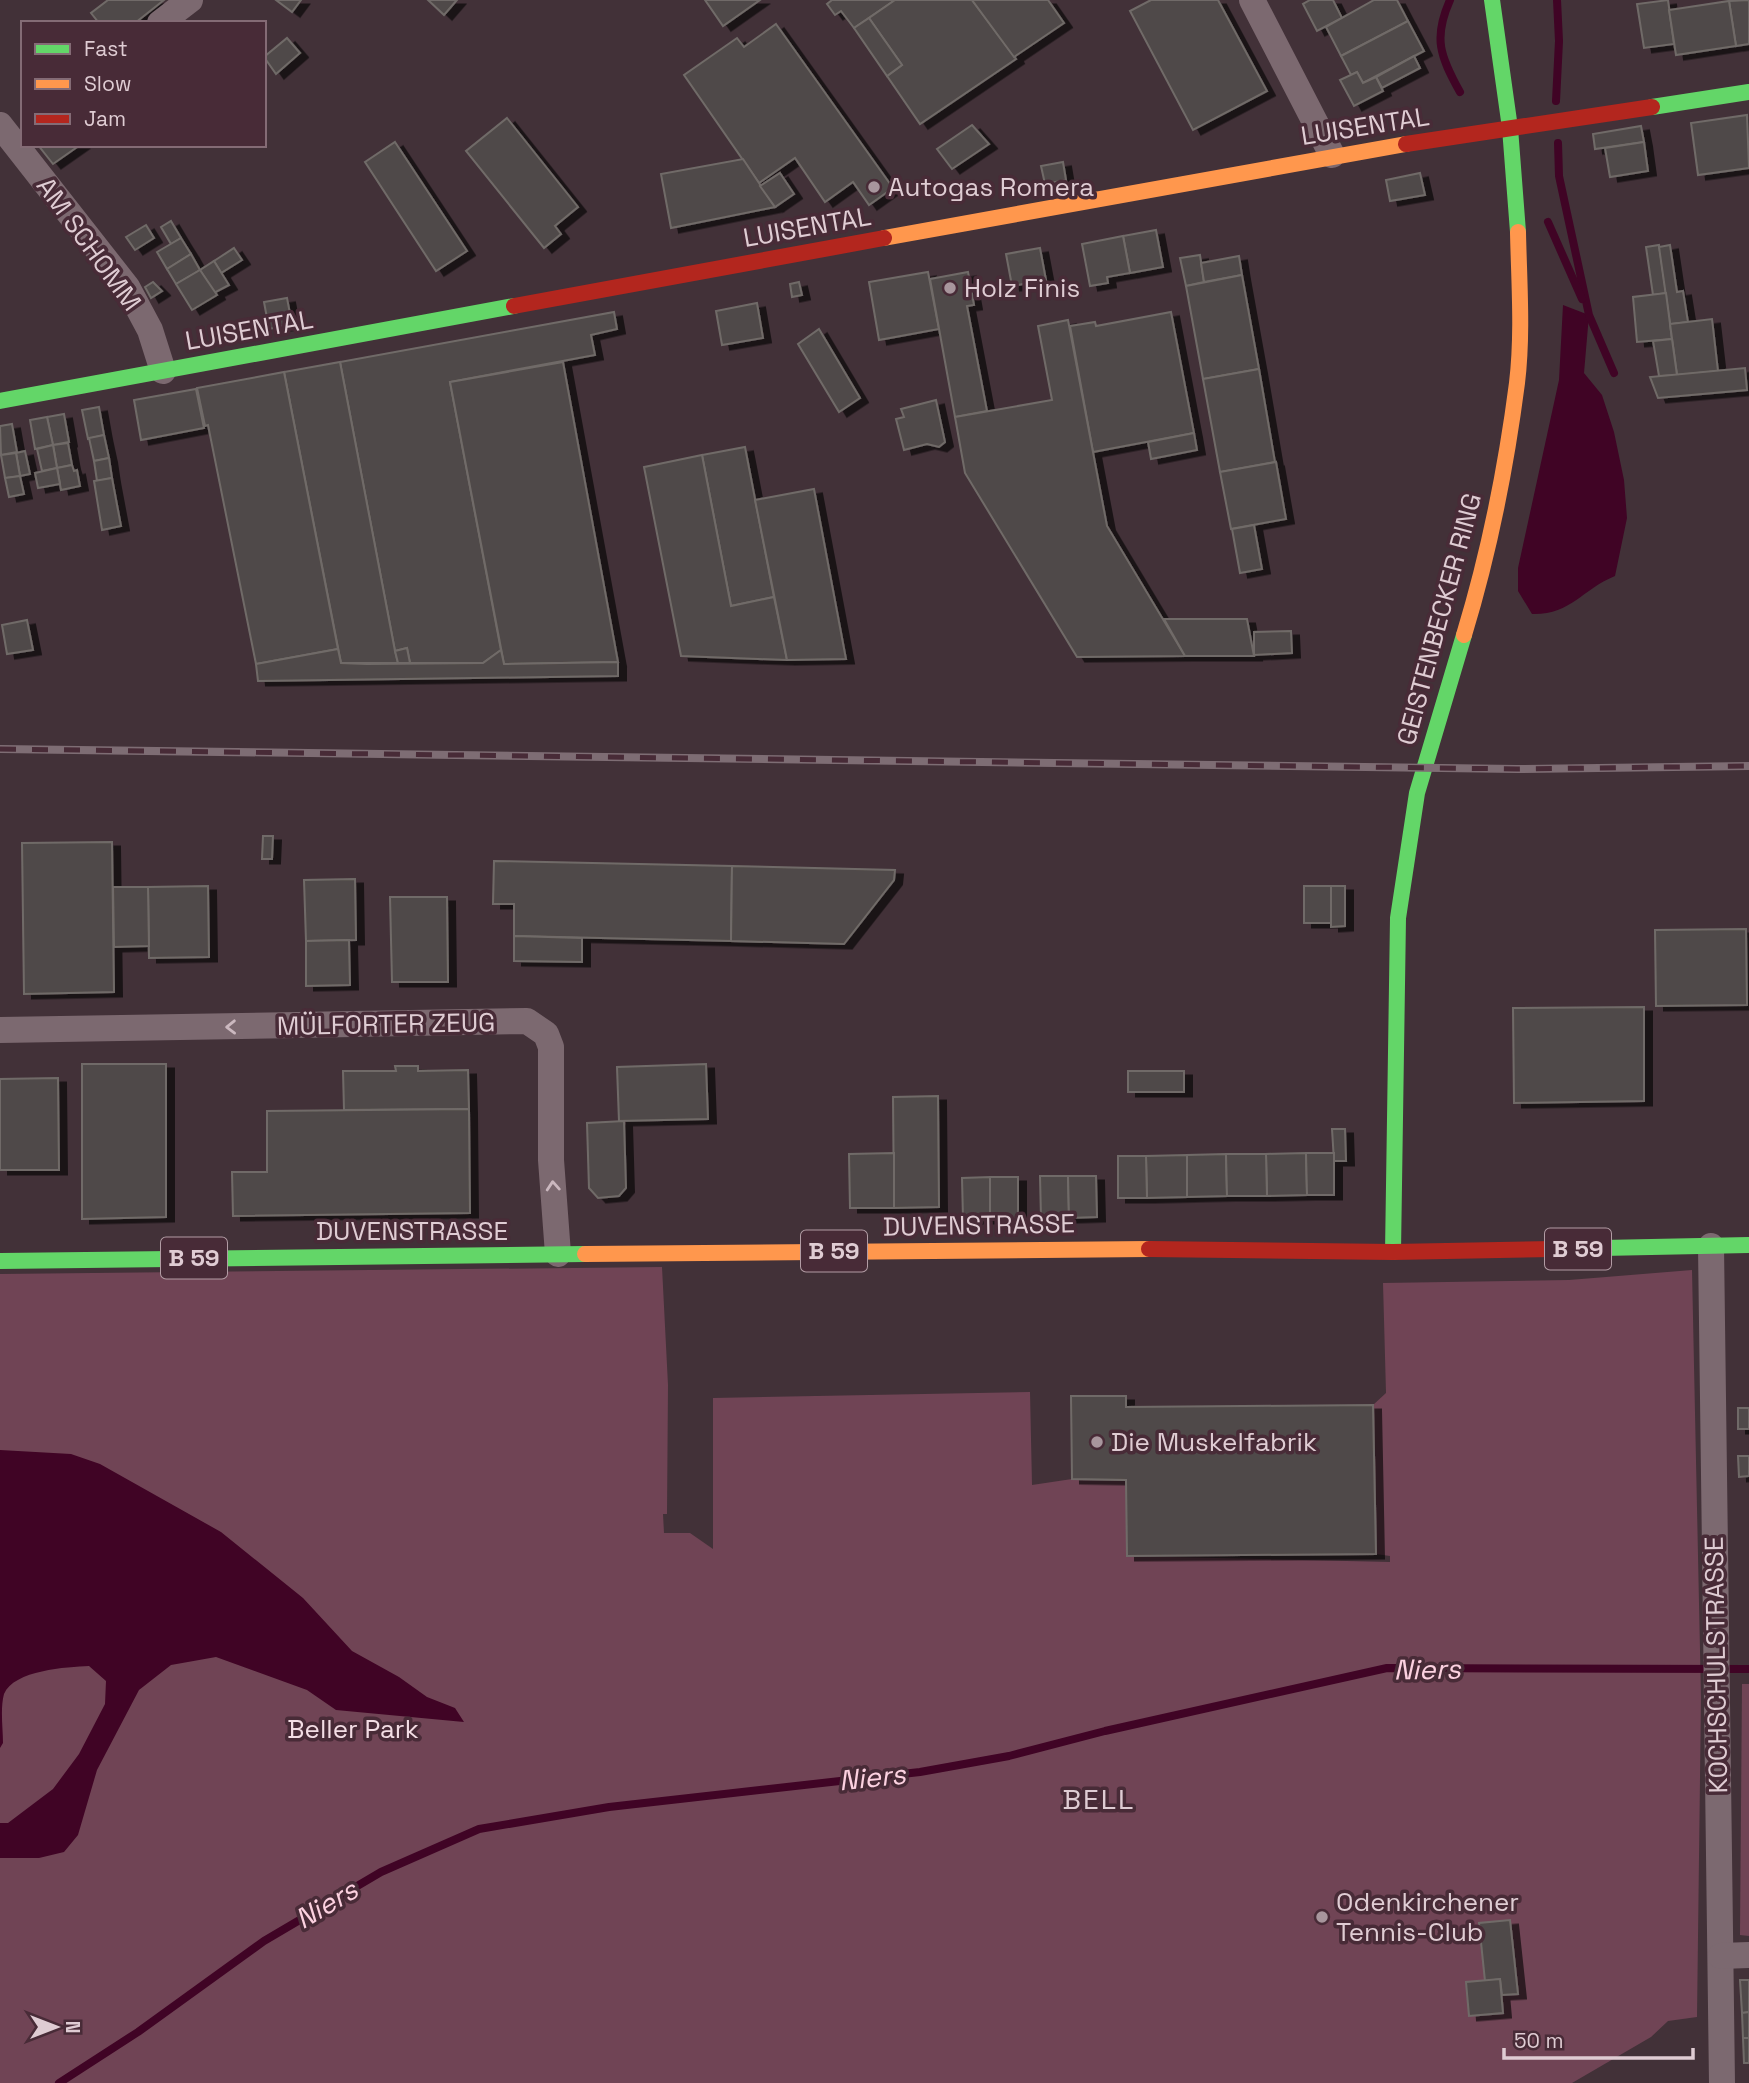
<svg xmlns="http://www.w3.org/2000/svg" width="1749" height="2083" viewBox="0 0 1749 2083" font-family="'Space Grotesk',sans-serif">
<defs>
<filter id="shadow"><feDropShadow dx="8" dy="4.5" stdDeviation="0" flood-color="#0009"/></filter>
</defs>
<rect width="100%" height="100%" fill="#423138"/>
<!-- green -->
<g fill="#704455">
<path d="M 662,1267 L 668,1385 L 667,1514 L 663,1514 L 664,1533 L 690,1533 L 713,1549 L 713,1398 L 1030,1392 L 1032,1485 L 1072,1479 L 1126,1480 L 1128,1556 L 1390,1562 L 1390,1556 L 1376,1554 L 1373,1405 L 1386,1393 L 1383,1283 L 1569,1280 L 1692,1270 L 1701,1698 L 1697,2017 L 1668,2021 L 1651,2037 L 1572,2083 L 0,2083 L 0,1274 Z"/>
<path d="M 1742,1684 L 1749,1684 L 1749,1936 L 1740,1935 Z"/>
</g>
<!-- water -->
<g fill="#400425">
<path d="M 1563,305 L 1589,315 L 1584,373 L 1602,395 L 1614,432 L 1624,480 L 1627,518 L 1615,576 C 1581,590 1571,615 1532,614 L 1518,591 L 1518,568 L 1559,380 Z"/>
<path d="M 0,1450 L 71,1454 L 100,1464 L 221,1532 L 303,1598 L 352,1651 L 399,1677 L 427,1697 L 455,1708 L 464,1722 L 336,1710 L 307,1690 L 216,1657 L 171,1665 L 139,1690 L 97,1770 L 78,1835 L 64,1852 L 39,1858 L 0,1858 L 0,1823 L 8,1823 L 53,1789 L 79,1754 L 105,1704 L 106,1681 L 89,1666 C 67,1667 14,1670 4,1694 C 0,1709 3,1728 3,1743 L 0,1748 Z"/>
</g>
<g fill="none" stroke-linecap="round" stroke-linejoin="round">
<!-- stream -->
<g stroke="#400425" stroke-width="8">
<path d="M 1450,0 C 1433,38 1440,56 1460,92"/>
<path d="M 1556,101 L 1559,41 L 1557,0"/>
<path d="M 1558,143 L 1559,176 L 1589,315 L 1614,373"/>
<path d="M 1548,222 L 1582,299"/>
<path d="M 59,2083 L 138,2032 L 264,1941 L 381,1872 L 479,1829 L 609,1807 L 920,1772 L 1009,1756 L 1105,1731 L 1387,1668 L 1749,1669"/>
</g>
</g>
<!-- building -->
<g fill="#504a48" stroke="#706b68" stroke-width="2" filter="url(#shadow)">
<path d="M 108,0 L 164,0 L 135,23 L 99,23 L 91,13 Z"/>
<path d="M 276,0 L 301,0 L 292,12 Z"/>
<path d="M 428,0 L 457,0 L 444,15 Z"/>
<path d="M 705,0 L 760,0 L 723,26 Z"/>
<path d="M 832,0 L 895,0 L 854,28 L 841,11 L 835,15 L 827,4 Z"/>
<path d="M 895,0 L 972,0 L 1016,59 L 920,124 L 887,76 L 902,65 L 869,18 Z"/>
<path d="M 972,0 L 1048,0 L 1064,23 L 1014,57 Z"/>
<path d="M 1151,0 L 1218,0 L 1267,91 L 1193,130 L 1130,11 Z"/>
<path d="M 1310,0 L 1333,0 L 1342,18 L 1317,31 L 1303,4 Z"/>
<path d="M 1374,0 L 1397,0 L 1408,21 L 1341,56 L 1326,27 Z"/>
<path d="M 1668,0 L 1674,44 L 1644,48 L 1637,4 Z"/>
<path d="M 1749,0 L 1749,44 L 1736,46 L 1729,1 Z"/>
<path d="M 1729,1 L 1736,46 L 1676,55 L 1669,10 Z"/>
<path d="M 869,18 L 902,65 L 887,76 L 854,28 Z"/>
<path d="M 1408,21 L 1424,51 L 1363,83 L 1357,72 L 1351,75 L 1341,56 Z"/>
<path d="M 776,24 L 893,188 L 869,205 L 853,182 L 825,202 L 795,158 L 759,183 L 684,75 L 737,38 L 744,47 Z"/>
<path d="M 287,38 L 300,53 L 276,74 L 264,57 Z"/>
<path d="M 1414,56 L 1420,68 L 1382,88 L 1376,77 Z"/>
<path d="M 1357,72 L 1363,83 L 1376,77 L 1383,91 L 1354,106 L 1340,80 Z"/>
<path d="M 1747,115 L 1749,168 L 1698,175 L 1691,123 Z"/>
<path d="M 507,118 L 578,207 L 555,226 L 561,234 L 544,248 L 466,151 Z"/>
<path d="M 972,125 L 989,144 L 952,169 L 937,149 Z"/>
<path d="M 1641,126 L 1644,142 L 1595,149 L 1593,134 Z"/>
<path d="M 395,142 L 467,251 L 436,271 L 365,162 Z"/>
<path d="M 1644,142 L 1648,171 L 1610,177 L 1605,148 Z"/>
<path d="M 38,145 L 80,145 L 53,164 Z"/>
<path d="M 743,159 L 775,207 L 671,228 L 661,174 Z"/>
<path d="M 1063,162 L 1066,180 L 1045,184 L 1041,166 Z"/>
<path d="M 780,173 L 794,194 L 775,207 L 760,186 Z"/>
<path d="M 1420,173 L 1425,195 L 1390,201 L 1386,180 Z"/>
<path d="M 171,221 L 181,238 L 171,244 L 161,227 Z"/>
<path d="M 146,225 L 154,238 L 135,250 L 126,237 Z"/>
<path d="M 1156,230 L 1163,267 L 1130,273 L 1123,236 Z"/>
<path d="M 1123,236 L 1130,273 L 1107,277 L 1108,283 L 1090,286 L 1082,244 Z"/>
<path d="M 181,238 L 191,254 L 167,269 L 157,252 Z"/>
<path d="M 1659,245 L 1666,293 L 1653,295 L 1646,247 Z"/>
<path d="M 1670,245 L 1677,292 L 1683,291 L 1688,322 L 1670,324 L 1659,247 Z"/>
<path d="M 234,248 L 242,260 L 221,273 L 214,261 Z"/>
<path d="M 1040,248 L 1046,280 L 1012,286 L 1006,254 Z"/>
<path d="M 191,254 L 200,270 L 176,284 L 167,269 Z"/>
<path d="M 1200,255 L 1204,282 L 1186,286 L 1180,258 Z"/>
<path d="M 1239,256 L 1242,275 L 1204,282 L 1201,263 Z"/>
<path d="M 214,261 L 229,285 L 214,293 L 200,270 Z"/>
<path d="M 200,270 L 217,295 L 192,310 L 176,284 Z"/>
<path d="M 928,272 L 939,329 L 879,340 L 869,282 Z"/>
<path d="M 968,272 L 974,305 L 967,306 L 987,411 L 955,417 L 930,279 Z"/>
<path d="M 1242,275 L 1259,369 L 1203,379 L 1186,286 Z"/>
<path d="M 153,282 L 162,291 L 151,298 L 145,287 Z"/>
<path d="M 799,282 L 802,295 L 792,297 L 790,284 Z"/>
<path d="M 1666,293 L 1672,339 L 1637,342 L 1633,297 Z"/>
<path d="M 287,298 L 292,324 L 269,329 L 264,302 Z"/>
<path d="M 757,303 L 763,338 L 722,345 L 716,311 Z"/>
<path d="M 614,312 L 617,329 L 591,335 L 595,355 L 450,382 L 501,650 L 483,663 L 410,663 L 407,648 L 395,651 L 340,362 Z"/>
<path d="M 1171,312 L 1194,433 L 1093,452 L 1070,326 L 1095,322 L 1096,326 Z"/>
<path d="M 1712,319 L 1718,371 L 1677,375 L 1670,324 Z"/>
<path d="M 1068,320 L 1107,526 L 1185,656 L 1077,657 L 965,473 L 955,417 L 1052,400 L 1038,326 Z"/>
<path d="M 819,329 L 860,398 L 839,412 L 798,344 Z"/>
<path d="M 1672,339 L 1677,375 L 1659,376 L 1653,341 Z"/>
<path d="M 340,362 L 395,651 L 398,663 L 341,663 L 284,372 Z"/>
<path d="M 563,362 L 618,662 L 504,664 L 450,382 Z"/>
<path d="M 1745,368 L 1747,390 L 1658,398 L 1650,377 Z"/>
<path d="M 1259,369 L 1275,462 L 1220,472 L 1203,379 Z"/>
<path d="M 284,372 L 338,649 L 256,664 L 208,425 L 205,426 L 197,388 Z"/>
<path d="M 196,389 L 204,428 L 141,440 L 134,400 Z"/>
<path d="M 936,400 L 945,442 L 939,447 L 927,444 L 904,450 L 896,419 L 904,417 L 901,409 Z"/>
<path d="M 99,407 L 104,435 L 88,439 L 82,410 Z"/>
<path d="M 64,414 L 69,442 L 53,445 L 47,417 Z"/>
<path d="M 47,417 L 53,445 L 35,449 L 30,420 Z"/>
<path d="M 12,424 L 17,452 L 1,455 L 0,426 Z"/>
<path d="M 1194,433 L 1197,450 L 1151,459 L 1148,442 Z"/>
<path d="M 104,435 L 109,458 L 94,461 L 89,438 Z"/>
<path d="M 68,443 L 72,465 L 57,468 L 53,445 Z"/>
<path d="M 53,445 L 57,468 L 42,471 L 37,449 Z"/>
<path d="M 745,447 L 774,597 L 731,606 L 702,455 Z"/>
<path d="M 25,451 L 30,474 L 20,476 L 16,453 Z"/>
<path d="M 16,453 L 20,476 L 5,478 L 1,455 Z"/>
<path d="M 702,455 L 731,606 L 774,597 L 787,660 L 681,656 L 644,467 Z"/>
<path d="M 109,458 L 112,478 L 97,481 L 94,461 Z"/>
<path d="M 1276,462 L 1286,519 L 1231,529 L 1220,472 Z"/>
<path d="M 72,465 L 74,471 L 77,470 L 80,486 L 61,490 L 57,468 Z"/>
<path d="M 57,468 L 60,484 L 38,488 L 35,473 Z"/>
<path d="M 20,476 L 24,494 L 9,497 L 5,478 Z"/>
<path d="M 112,478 L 121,526 L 102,530 L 94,481 Z"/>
<path d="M 814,489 L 846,659 L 787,660 L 755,500 Z"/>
<path d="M 1254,525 L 1262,569 L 1240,573 L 1232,529 Z"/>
<path d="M 1164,619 L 1247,619 L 1254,656 L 1185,656 Z"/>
<path d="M 27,620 L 33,650 L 7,654 L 2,625 Z"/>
<path d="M 1291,631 L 1292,653 L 1254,655 L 1254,632 Z"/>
<path d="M 407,648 L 410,663 L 398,663 L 395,651 Z"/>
<path d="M 338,649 L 341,663 L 367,664 L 483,663 L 501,650 L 504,664 L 618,662 L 618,676 L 258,681 L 256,664 Z"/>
<path d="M 263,836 L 273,836 L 272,859 L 262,859 Z"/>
<path d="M 112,842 L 114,992 L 24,994 L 22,843 Z"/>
<path d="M 494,861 L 732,866 L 731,941 L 514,936 L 514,904 L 493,904 Z"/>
<path d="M 732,866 L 895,870 L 894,880 L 844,944 L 731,941 Z"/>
<path d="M 355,879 L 356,940 L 306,941 L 304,880 Z"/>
<path d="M 208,886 L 209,957 L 149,958 L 148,887 Z"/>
<rect x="1304" y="886" width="27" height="37"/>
<path d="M 1331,886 L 1345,886 L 1345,926 L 1331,927 Z"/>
<path d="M 113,887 L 148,887 L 149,946 L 114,947 Z"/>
<path d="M 390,897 L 447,897 L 448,982 L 392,982 Z"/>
<path d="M 1746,929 L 1747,1005 L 1656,1006 L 1655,930 Z"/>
<path d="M 514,936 L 582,938 L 582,962 L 514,961 Z"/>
<path d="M 349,940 L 350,985 L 306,986 L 306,941 Z"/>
<path d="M 1644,1007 L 1644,1101 L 1514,1103 L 1513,1008 Z"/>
<path d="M 82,1064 L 166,1064 L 166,1217 L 82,1219 Z"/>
<path d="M 706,1064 L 708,1119 L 619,1121 L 617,1067 Z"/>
<path d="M 395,1066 L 418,1066 L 418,1071 L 468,1070 L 469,1109 L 344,1110 L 343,1071 L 396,1071 Z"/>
<rect x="1128" y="1071" width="56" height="21"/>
<path d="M 58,1078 L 59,1170 L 0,1170 L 0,1079 Z"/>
<path d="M 938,1096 L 939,1207 L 894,1208 L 893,1097 Z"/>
<path d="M 469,1109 L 470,1213 L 233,1216 L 232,1172 L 267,1172 L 267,1111 Z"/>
<path d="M 624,1121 L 626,1188 L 619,1196 L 598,1198 L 589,1188 L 587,1123 Z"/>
<path d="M 1332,1129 L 1345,1129 L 1346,1161 L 1334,1161 Z"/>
<path d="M 894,1153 L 894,1208 L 850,1208 L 849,1154 Z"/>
<path d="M 1306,1153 L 1307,1195 L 1267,1196 L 1266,1154 Z"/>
<path d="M 1306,1153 L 1334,1153 L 1334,1195 L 1307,1195 Z"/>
<path d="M 1226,1154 L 1227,1196 L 1187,1197 L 1187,1155 Z"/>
<path d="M 1226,1154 L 1266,1154 L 1267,1196 L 1227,1196 Z"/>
<path d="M 1187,1155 L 1187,1197 L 1147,1198 L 1146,1156 Z"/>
<path d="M 1118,1156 L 1146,1156 L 1147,1198 L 1118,1198 Z"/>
<path d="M 1040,1176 L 1068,1176 L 1069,1218 L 1041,1218 Z"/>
<path d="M 1068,1176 L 1096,1176 L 1097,1217 L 1069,1218 Z"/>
<path d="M 990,1177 L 990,1219 L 963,1219 L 962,1178 Z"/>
<path d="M 990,1177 L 1018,1177 L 1018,1218 L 990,1219 Z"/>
<path d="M 1071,1396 L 1126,1396 L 1126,1407 L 1373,1405 L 1376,1554 L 1127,1556 L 1126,1480 L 1072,1479 Z"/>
<rect x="1738" y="1408" width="11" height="21"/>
<path d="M 1738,1456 L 1749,1456 L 1749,1476 L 1739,1477 Z"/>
<path d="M 1510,1920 L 1518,1994 L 1502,1995 L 1500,1979 L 1485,1981 L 1479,1923 Z"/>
<path d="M 1500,1979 L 1503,2013 L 1469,2016 L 1466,1982 Z"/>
<path d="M 1740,1980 L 1749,1980 L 1749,2012 L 1742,2013 Z"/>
<path d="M 1749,2012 L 1749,2038 L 1743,2038 L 1742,2013 Z"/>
<path d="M 1743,2038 L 1749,2038 L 1749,2063 L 1744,2063 Z"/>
</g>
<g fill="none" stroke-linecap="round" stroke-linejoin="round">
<!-- street -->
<g stroke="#7c6970" stroke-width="26">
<path d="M 1252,0 L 1332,155"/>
<path d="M 160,23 L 190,0"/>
<path d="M 0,125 L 127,287 L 150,330 L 163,371"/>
<path d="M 0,1030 L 527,1021 L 546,1034 L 551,1047 L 551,1160 L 558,1254"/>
<path d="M 1711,1246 L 1722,2083"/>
<path d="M 1721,1956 L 1749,1955"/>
</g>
<!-- fast -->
<g stroke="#63d668" stroke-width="16">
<path d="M 1492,0 L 1510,128 L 1518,232"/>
<path d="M 1652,107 L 1749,92"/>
<path d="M 0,401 L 514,306"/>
<path d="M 1553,1249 L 1749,1245"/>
<path d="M 1393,1252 L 1398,918 L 1417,793 L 1464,635"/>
<path d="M 0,1261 L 585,1254"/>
</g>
<!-- slow -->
<g stroke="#ff974d" stroke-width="16">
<path d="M 884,238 L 1406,144"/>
<path d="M 1464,635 C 1489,553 1506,468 1517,383 C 1523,333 1519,282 1518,232"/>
<path d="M 585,1254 L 1149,1249"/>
</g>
<!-- jam -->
<g stroke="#b3261e" stroke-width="16">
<path d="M 1406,144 L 1652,107"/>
<path d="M 514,306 L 884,238"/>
<path d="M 1149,1249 L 1393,1252 L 1553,1249"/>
</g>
<defs>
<path id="rail" d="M 0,749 L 1517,769 L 1749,766"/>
</defs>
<!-- rail casing -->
<use href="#rail" stroke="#7e6d74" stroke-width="8"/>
<!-- rail -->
<use href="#rail" stroke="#482b37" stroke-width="5" stroke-dasharray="16" stroke-linecap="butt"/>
</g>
<!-- one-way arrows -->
<defs><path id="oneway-chevron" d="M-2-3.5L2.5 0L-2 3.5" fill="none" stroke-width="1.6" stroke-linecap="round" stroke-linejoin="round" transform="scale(1.75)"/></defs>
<g stroke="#cbb8bf">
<use href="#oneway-chevron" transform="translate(231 1027) rotate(179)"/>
<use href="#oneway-chevron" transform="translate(553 1186) rotate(-94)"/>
</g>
<!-- markers -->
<g fill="#a8969d" stroke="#482b37" stroke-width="2.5">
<circle cx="874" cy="187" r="7"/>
<circle cx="950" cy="288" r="7"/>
<circle cx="1097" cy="1442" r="7"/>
<circle cx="1322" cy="1917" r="7"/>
</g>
<g text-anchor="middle" stroke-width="7" stroke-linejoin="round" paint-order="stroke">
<!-- shield labels -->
<g fill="#482b37" stroke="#b29ca4" stroke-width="2">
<rect x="1545" y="1228.5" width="66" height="41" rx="5"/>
<rect x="801" y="1230.5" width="66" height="41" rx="5"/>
<rect x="161" y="1237.5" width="66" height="41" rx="5"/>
</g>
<g font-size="24" font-weight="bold" fill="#dfccd3">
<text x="1578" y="1257">B 59</text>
<text x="834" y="1259">B 59</text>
<text x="194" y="1266">B 59</text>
</g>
<!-- street labels -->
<g font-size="26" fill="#dfccd3" stroke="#482b37">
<text transform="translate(1365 126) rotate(-9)" y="9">LUISENTAL</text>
<text transform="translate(807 227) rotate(-10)" y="9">LUISENTAL</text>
<text transform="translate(89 244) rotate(54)" y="9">AM SCHOMM</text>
<text transform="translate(249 330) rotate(-10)" y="9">LUISENTAL</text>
<text transform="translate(1439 619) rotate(-75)" y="9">GEISTENBECKER RING</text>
<text transform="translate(386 1024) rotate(-1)" y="9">MÜLFORTER ZEUG</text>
<text transform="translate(979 1225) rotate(-1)" y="9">DUVENSTRASSE</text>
<text x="412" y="1240">DUVENSTRASSE</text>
<text transform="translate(1716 1665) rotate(-91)" y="9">KOCHSCHULSTRASSE</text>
</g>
<!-- poi labels -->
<g font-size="26" fill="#dfccd3" stroke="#482b37" text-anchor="start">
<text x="888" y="196">Autogas Romera</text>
<text x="964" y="297">Holz Finis</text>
<text x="1111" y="1451">Die Muskelfabrik</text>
<text x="1336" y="1911">Odenkirchener<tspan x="1336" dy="30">Tennis-Club</tspan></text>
</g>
<!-- park labels -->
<g font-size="26" fill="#f3dde4" stroke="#482b37">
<text x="353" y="1738">Beller Park</text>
</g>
<!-- water labels -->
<g font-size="28" font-style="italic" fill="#fcd1e0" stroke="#482b37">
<text transform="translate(1427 1669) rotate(-1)" y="10">Niers</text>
<text transform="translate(872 1777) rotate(-6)" y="10">Niers</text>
<text transform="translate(326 1904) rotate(-31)" y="10">Niers</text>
</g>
<!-- neighbourhood labels -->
<g font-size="28" letter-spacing="2" fill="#dfccd3" stroke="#482b37">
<text x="1099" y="1809">BELL</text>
</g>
</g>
<!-- legend -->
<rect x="21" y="21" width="245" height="126" fill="#482b37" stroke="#846b75" stroke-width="2"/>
<rect x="35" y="44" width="35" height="10" fill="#63d668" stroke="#846b75" stroke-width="2"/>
<text x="84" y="56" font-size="21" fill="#dfccd3">Fast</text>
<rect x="35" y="79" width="35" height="10" fill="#ff974d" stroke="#846b75" stroke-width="2"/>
<text x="84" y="91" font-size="21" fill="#dfccd3">Slow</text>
<rect x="35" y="114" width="35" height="10" fill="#b3261e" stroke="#846b75" stroke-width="2"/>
<text x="84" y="126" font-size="21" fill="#dfccd3">Jam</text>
<!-- north arrow -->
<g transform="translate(56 2027) rotate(90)" stroke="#482b37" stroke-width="5" paint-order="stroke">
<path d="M0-5L12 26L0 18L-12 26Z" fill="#dfccd3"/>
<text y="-10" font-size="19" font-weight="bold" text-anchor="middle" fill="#dfccd3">N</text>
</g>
<!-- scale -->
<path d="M1504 2048v10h189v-10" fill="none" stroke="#dfccd3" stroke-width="3.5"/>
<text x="1514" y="2048" font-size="21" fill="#dfccd3" stroke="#482b37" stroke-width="5" paint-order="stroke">50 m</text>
</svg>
